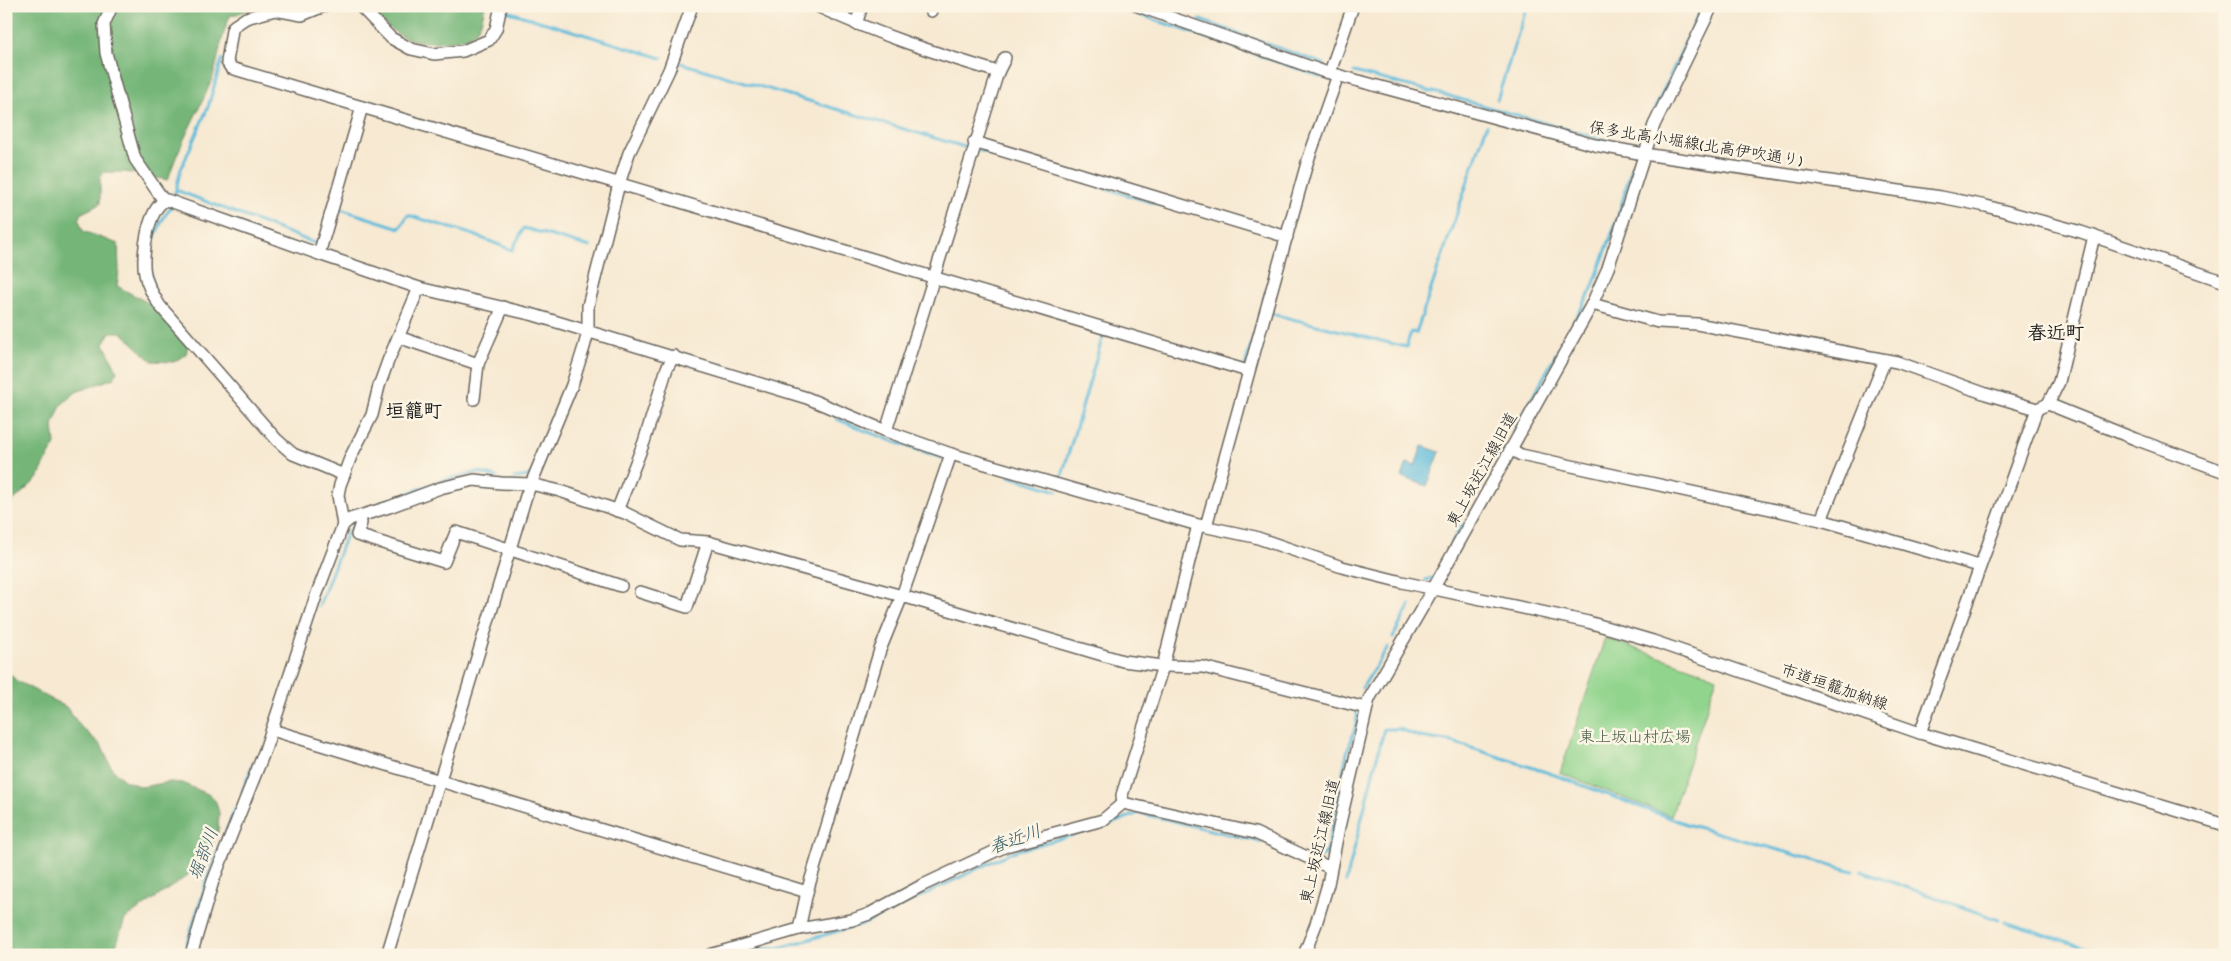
<svg xmlns="http://www.w3.org/2000/svg" width="2231" height="961" viewBox="0 0 2231 961" font-family="Dekko,'Klee One',sans-serif">
<rect width="100%" height="100%" fill="#fcf5e5"/>
<filter id="ink" filterUnits="userSpaceOnUse"><feTurbulence type="fractalNoise" baseFrequency=".02" numOctaves="2"/><feDisplacementMap in="SourceGraphic" scale="10" xChannelSelector="R" yChannelSelector="G"/><feConvolveMatrix kernelMatrix="1 2 1 2 8 2 1 2 1" color-interpolation-filters="sRGB"/></filter>
<filter id="wash" filterUnits="userSpaceOnUse"><feTurbulence type="fractalNoise" baseFrequency=".0096" numOctaves="4" result="noise"/><feDisplacementMap in="SourceGraphic" scale="20" xChannelSelector="R" yChannelSelector="G"/><feGaussianBlur stdDeviation="1.12" result="paint"/><feColorMatrix in="noise" values="0 0 0 0 0 0 0 0 0 0 0 0 0 0 0 0 0 1.4 0 .05"/><feComposite in="paint" operator="in"/></filter>
<g filter="url(#wash)">
<rect width="100%" height="100%" fill="#f7e9d2"/>
<!-- green -->
<path fill="#91d48d" stroke="#567854" d="M 1605,638 L 1717,677 L 1671,816 L 1560,773 Z"/>
<!-- forest -->
<g fill="#74b678" stroke="#48694a">
<path d="M 6,6 L 262,6 L 230,16 C 220,37 219,61 211,82 C 197,115 178,146 168,180 L 125,172 L 105,172 L 100,177 L 100,204 L 82,213 L 79,220 L 83,231 L 118,244 L 119,270 L 117,286 L 150,304 L 188,345 L 186,354 L 174,362 L 152,361 L 121,332 L 110,332 L 104,344 L 117,370 L 114,378 L 76,392 L 61,405 L 53,425 L 55,444 L 37,479 L 13,501 L 6,511 Z"/>
<path d="M 370,6 L 485,6 C 483,13 482,23 478,28 C 470,39 461,40 448,41 C 411,45 392,37 370,6 Z"/>
<path d="M 6,670 L 17,681 L 66,707 L 81,727 L 101,745 L 112,769 L 124,780 L 141,787 L 170,782 L 182,783 L 210,795 L 216,802 L 219,813 L 218,832 L 207,854 L 198,857 L 187,876 L 125,919 L 113,955 L 6,955 Z"/>
</g>
<!-- water -->
<path fill="#5cbbdb" stroke="#3c6c7c" d="M 1422,446 L 1440,452 L 1427,486 L 1402,477 L 1407,463 L 1415,466 Z"/>
<g fill="none" stroke-linecap="round" stroke-linejoin="round">
<!-- stream -->
<g stroke="#5cbbdb" stroke-width="3">
<path d="M 1114,6 L 1328,79"/>
<path d="M 503,10 L 662,58"/>
<path d="M 1200,20 L 1324,64"/>
<path d="M 472,41 L 489,33 L 494,11"/>
<path d="M 681,63 L 968,148"/>
<path d="M 1354,72 L 1449,96 L 1619,144"/>
<path d="M 1497,100 L 1527,6"/>
<path d="M 1635,148 L 1639,144 L 1702,6"/>
<path d="M 978,150 L 1167,207"/>
<path d="M 176,190 L 317,244 L 317,242"/>
<path d="M 174,197 L 181,169 L 208,107 L 222,59"/>
<path d="M 337,208 L 400,228 L 408,215 L 474,235 L 512,250 L 524,228 L 590,247"/>
<path d="M 151,244 L 164,217 L 171,207"/>
<path d="M 150,270 L 153,284"/>
<path d="M 1272,314 L 1406,347 L 1411,332 L 1416,333 L 1487,125"/>
<path d="M 1245,366 L 1277,252"/>
<path d="M 834,412 L 837,419 C 872,434 907,447 944,458"/>
<path d="M 1513,433 L 1592,289 L 1618,217 L 1633,163"/>
<path d="M 1499,458 L 1505,448"/>
<path d="M 1009,476 L 1057,491"/>
<path d="M 514,478 L 528,476 L 531,473"/>
<path d="M 1061,479 L 1104,332 L 1106,333"/>
<path d="M 373,507 L 440,481 L 478,472 L 497,477"/>
<path d="M 1451,544 L 1463,523"/>
<path d="M 1426,580 L 1434,578"/>
<path d="M 319,606 L 346,535 L 355,524"/>
<path d="M 1393,637 L 1410,605"/>
<path d="M 1362,688 L 1388,647"/>
<path d="M 242,792 L 253,764"/>
<path d="M 1290,855 L 1307,865 L 1310,863"/>
<path d="M 1320,857 L 1327,852 C 1334,819 1340,786 1347,753 C 1350,740 1361,721 1356,708"/>
<path d="M 1861,871 L 1999,920"/>
<path d="M 1346,882 L 1384,729 L 1400,729 L 1420,737 L 1453,742 L 1552,774 L 1686,824 L 1853,871"/>
<path d="M 2005,922 L 2110,955"/>
<path d="M 183,955 L 212,865 L 236,807"/>
<path d="M 732,955 L 761,948 L 776,949 L 866,923 L 1012,852 L 1105,826 L 1139,813 L 1261,842"/>
</g>
</g>
</g>
<g filter="url(#ink)">
<g fill="none" stroke-linecap="round" stroke-linejoin="round">
<defs>
<g id="minor">
<path d="M 112,6 L 104,24 L 106,53 L 135,159 L 164,201"/>
<path d="M 324,6 L 302,15 L 275,10 L 246,18 L 234,26 L 232,30 L 227,62 L 231,68 L 362,107 L 319,254 L 167,200 C 148,205 141,257 145,274 C 147,286 154,296 160,306 L 277,440 L 293,454 L 344,475"/>
<path d="M 360,6 L 391,38 L 411,49 L 434,54 L 463,51 L 489,40 L 496,29 L 501,6"/>
<path d="M 817,6 C 876,34 935,53 998,72 L 886,431"/>
<path d="M 1138,6 L 1322,71 L 1595,145 L 1644,154 L 1941,197 L 1986,206 L 2081,232 L 2225,282"/>
<path d="M 931,11 L 932,6"/>
<path d="M 856,24 L 862,6"/>
<path d="M 998,72 L 1005,58"/>
<path d="M 1330,72 L 1353,6"/>
<path d="M 362,107 L 1248,371"/>
<path d="M 974,142 L 1287,237"/>
<path d="M 319,254 L 419,288 L 534,315 L 807,398 L 886,431 L 951,454 L 1198,525 L 1255,537 L 1342,567 L 1402,582 L 1588,622 L 1653,641 L 1920,733 L 2225,825"/>
<path d="M 1592,304 L 1658,322 L 1697,324 L 1897,362 L 1986,394 L 2037,409 L 1920,733"/>
<path d="M 398,337 L 478,364"/>
<path d="M 474,399 L 478,364 L 503,307"/>
<path d="M 2048,404 L 2059,382 L 2094,236"/>
<path d="M 2037,409 L 2048,404 L 2135,439 L 2225,472"/>
<path d="M 1510,449 L 1521,455 L 1821,520 L 1979,566"/>
<path d="M 617,511 L 644,442 L 667,368 L 674,356"/>
<path d="M 360,517 L 361,523 L 357,535 L 444,562 L 456,532 L 621,586"/>
<path d="M 1821,520 L 1885,360"/>
<path d="M 343,525 L 338,495 L 340,485 L 351,456 L 372,415 L 379,386 L 388,361 L 419,288"/>
<path d="M 1206,526 L 1307,163 L 1338,75"/>
<path d="M 640,592 L 687,607 L 708,542"/>
<path d="M 272,730 L 807,892"/>
<path d="M 1123,803 L 1122,795 L 1163,666 L 1198,525"/>
<path d="M 799,929 L 807,892 L 880,650 L 902,596 L 1123,661 L 1163,666 L 1203,667 L 1366,708"/>
<path d="M 191,955 L 213,881 L 265,750 L 316,596 L 343,525 L 350,519 L 389,507 L 440,488 L 474,480 L 501,483 L 531,484 L 560,491 L 625,513 L 680,540 L 708,542 L 902,596 L 951,454"/>
<path d="M 387,955 L 526,496 L 572,385 L 584,347 L 588,332 L 588,306 L 619,184 L 629,153 L 669,70 L 692,6"/>
<path d="M 710,955 L 799,929 L 852,920 L 869,914 L 921,886 L 1006,846 L 1103,820 L 1123,803 L 1255,833 L 1326,866 L 1331,866"/>
<path d="M 1304,955 L 1316,924 L 1328,884 L 1339,827 L 1369,699 L 1433,589 L 1592,304 L 1608,268 L 1654,125 L 1712,6"/>
</g>
</defs>
<!-- minor casing -->
<use href="#minor" stroke="#69645c" stroke-width="14"/>
<!-- minor -->
<use href="#minor" stroke="#fff" stroke-width="11"/>
</g>
</g>
<g text-anchor="middle" stroke-width="5" stroke-linejoin="round" paint-order="stroke">
<!-- street labels -->
<g font-size="16" fill="#1c1c1c" stroke="#fcf5e5">
<text transform="translate(1696 143) rotate(9)" y="6">保多北高小堀線(北高伊吹通り)</text>
<text transform="translate(1481 469) rotate(-61)" y="6">東上坂近江線旧道</text>
<text transform="translate(1835 686) rotate(19)" y="6">市道垣籠加納線</text>
<text transform="translate(1319 841) rotate(-77)" y="6">東上坂近江線旧道</text>
</g>
<!-- park labels -->
<g font-size="16" fill="#455c44" stroke="#fcf5e5">
<text x="1635" y="742">東上坂山村広場</text>
</g>
<!-- water labels -->
<g font-size="18" font-style="italic" fill="#365c68" stroke="#fcf5e5">
<text transform="translate(1015 839) rotate(-20)" y="6">春近川</text>
<text transform="translate(203 854) rotate(-69)" y="6">堀部川</text>
</g>
<!-- quarter labels -->
<g font-size="19" font-weight="bold" fill="#1c1c1c" stroke="#fcf5e5">
<text x="2056" y="339">春近町</text>
<text x="414" y="417">垣籠町</text>
</g>
</g>
<!-- margin -->
<rect width="2231" height="961" fill="none" stroke="#fcf5e5" stroke-width="25"/>
</svg>
